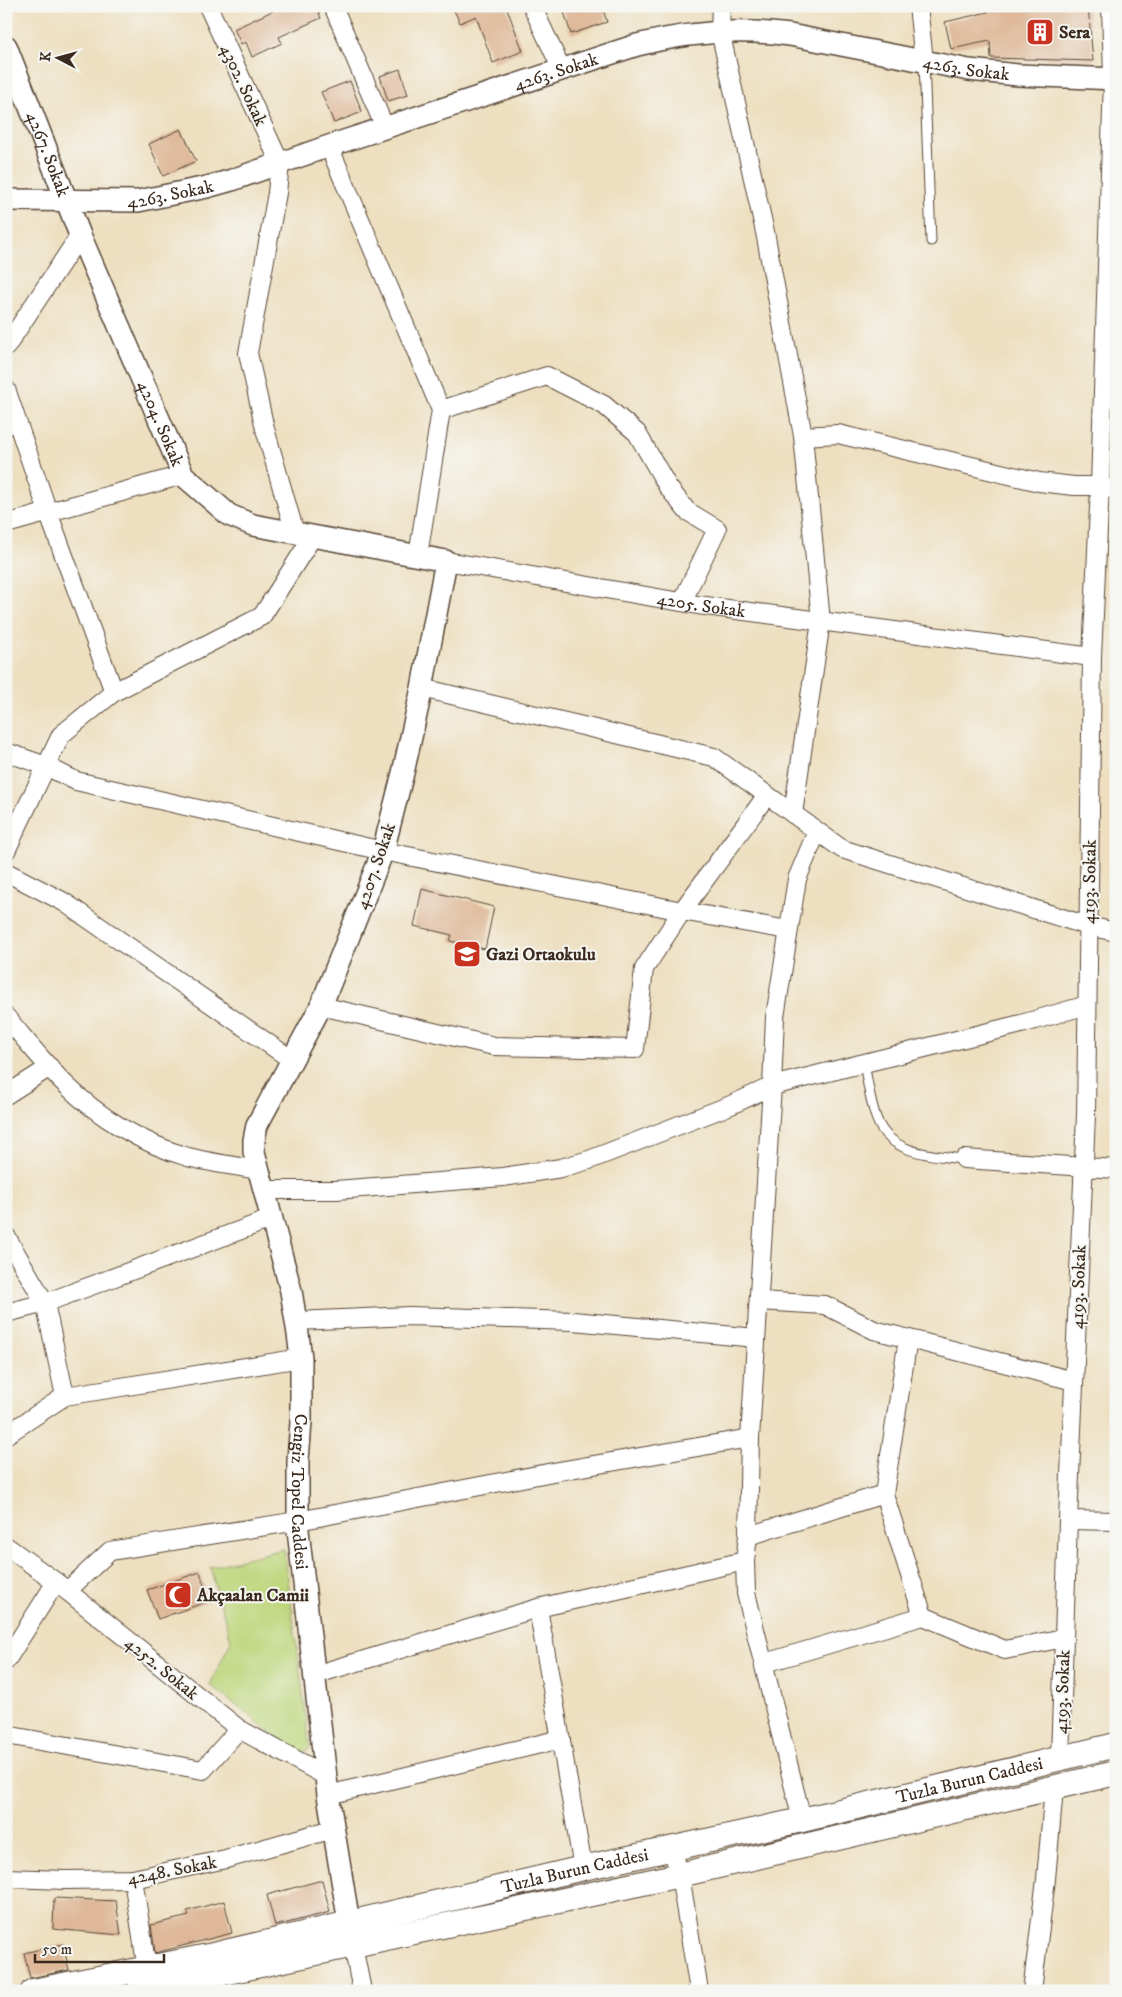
<svg xmlns="http://www.w3.org/2000/svg" width="1122" height="1997" viewBox="0 0 1122 1997" font-family="'IM FELL DW Pica',serif">
<rect width="100%" height="100%" fill="#f6f6f2"/>
<filter id="ink" filterUnits="userSpaceOnUse"><feTurbulence type="fractalNoise" baseFrequency=".02" numOctaves="2"/><feDisplacementMap in="SourceGraphic" scale="10" xChannelSelector="R" yChannelSelector="G"/><feConvolveMatrix kernelMatrix="1 2 1 2 8 2 1 2 1" color-interpolation-filters="sRGB"/></filter>
<filter id="wash" filterUnits="userSpaceOnUse"><feTurbulence type="fractalNoise" baseFrequency=".0096" numOctaves="4" result="noise"/><feDisplacementMap in="SourceGraphic" scale="20" xChannelSelector="R" yChannelSelector="G"/><feGaussianBlur stdDeviation="1.12" result="paint"/><feColorMatrix in="noise" values="0 0 0 0 0 0 0 0 0 0 0 0 0 0 0 0 0 1.4 0 .05"/><feComposite in="paint" operator="in"/></filter>
<g filter="url(#wash)">
<rect width="100%" height="100%" fill="#eddfbf"/>
<!-- green -->
<path fill="#bed67b" stroke="#7c804c" d="M 284,1549 L 310,1748 L 301,1756 L 210,1685 L 231,1641 L 210,1567 Z"/>
<g id="blocks">
<!-- building -->
<g fill="#deb898">
<path d="M 283,6 L 316,6 L 321,18 L 279,37 L 282,43 L 252,57 L 246,42 L 241,44 L 234,29 Z"/>
<path d="M 452,6 L 506,6 L 523,51 L 493,63 L 476,16 L 460,23 Z"/>
<path d="M 562,6 L 602,6 L 607,22 L 571,34 Z"/>
<path d="M 987,6 L 1088,6 L 1093,61 L 991,58 L 990,41 L 951,49 L 945,22 L 988,12 Z"/>
<path d="M 400,69 L 408,95 L 388,101 L 380,76 Z"/>
<path d="M 350,81 L 362,112 L 334,123 L 321,92 Z"/>
<path d="M 181,129 L 196,161 L 163,176 L 149,144 Z"/>
<path d="M 422,889 L 494,907 L 485,949 L 450,941 L 452,935 L 414,926 Z"/>
<path d="M 200,1572 L 209,1601 L 158,1619 L 147,1590 Z"/>
<path d="M 322,1880 L 330,1912 L 275,1926 L 267,1895 Z"/>
<path d="M 54,1898 L 116,1901 L 121,1935 L 53,1929 Z"/>
<path d="M 224,1901 L 232,1933 L 155,1953 L 151,1925 L 189,1916 L 187,1911 Z"/>
<path d="M 63,1944 L 69,1970 L 30,1978 L 24,1953 Z"/>
</g>
</g>
</g>
<g filter="url(#ink)">
<use href="#blocks" fill-opacity="0" stroke="#564536" stroke-width="1"/>
<g fill="none" stroke-linecap="round" stroke-linejoin="round">
<defs>
<g id="service">
<path d="M 924,62 L 931,241"/>
<path d="M 864,1064 C 868,1082 870,1103 877,1120 C 891,1155 933,1155 964,1159"/>
</g>
<g id="minor">
<path d="M 208,6 L 280,163 L 277,193 L 248,353 L 265,429 L 295,533"/>
<path d="M 333,6 L 385,128"/>
<path d="M 532,6 L 562,70"/>
<path d="M 721,6 L 720,31 L 765,232 L 803,436 L 821,621 L 793,814"/>
<path d="M 918,6 L 924,61"/>
<path d="M 329,146 L 441,410 L 418,556"/>
<path d="M 6,347 L 80,235"/>
<path d="M 6,389 L 48,512 L 114,692"/>
<path d="M 441,410 L 547,376 L 604,405 L 637,433 L 668,487 L 687,511 L 717,529 L 682,602"/>
<path d="M 803,436 L 838,434 L 1039,482 L 1074,486 L 1100,486 L 1116,490"/>
<path d="M 6,524 L 183,475"/>
<path id="s1" d="M 446,561 L 698,605 L 1092,657"/>
<path d="M 422,688 L 714,757 L 842,849 L 1088,926 L 1116,932"/>
<path d="M 6,752 L 46,766 L 76,781 L 383,851 L 682,911 L 788,930"/>
<path d="M 6,851 L 61,735 L 114,692 L 262,616 L 313,536"/>
<path d="M 6,872 L 64,902 L 292,1060"/>
<path d="M 321,1006 L 494,1046 L 635,1049 L 644,969 L 682,911 L 767,795"/>
<path d="M 6,1017 C 25,1039 44,1063 64,1083 C 98,1117 143,1144 188,1157 C 211,1163 236,1166 260,1170"/>
<path d="M 6,1095 L 50,1067"/>
<path d="M 964,1159 L 1116,1169"/>
<path d="M 265,1190 L 336,1190 L 503,1177 L 561,1168 L 589,1160 L 731,1105 L 772,1086 L 1021,1024 L 1087,1005"/>
<path d="M 6,1236 L 45,1303 L 65,1396"/>
<path d="M 759,1301 L 825,1305 L 874,1330 L 1074,1381"/>
<path d="M 6,1313 L 45,1303 L 273,1218"/>
<path d="M 296,1321 L 410,1316 L 573,1321 L 756,1338"/>
<path d="M 908,1339 L 884,1494 L 923,1616"/>
<path d="M 6,1435 L 65,1396 L 301,1358"/>
<path d="M 1068,1520 L 1116,1521"/>
<path d="M 748,1536 L 884,1494"/>
<path d="M 6,1546 L 56,1582 L 239,1729 L 326,1776"/>
<path d="M 67,1591 L 110,1551 L 298,1521 L 553,1472 L 750,1438"/>
<path d="M 538,1608 L 583,1868"/>
<path d="M 6,1661 L 56,1582"/>
<path d="M 765,1663 L 923,1616 L 1005,1650 L 1063,1638"/>
<path d="M 314,1675 L 538,1608 L 745,1561"/>
<path d="M 6,1735 L 203,1770 L 239,1729"/>
<path d="M 1060,1758 L 1068,1520 L 1086,1115 L 1092,657 L 1100,486 L 1113,79 L 1111,6"/>
<path d="M 328,1795 L 561,1739"/>
<path d="M 802,1820 L 746,1593 L 745,1561 L 748,1536 L 750,1438 L 772,1086 L 775,1017 L 797,879 L 817,831"/>
<path d="M 672,1849 L 680,1875 L 699,1991"/>
<path d="M 6,1878 L 65,1880 L 133,1879 L 226,1859 L 333,1829"/>
<path d="M 133,1879 L 147,1969"/>
<path d="M 351,1935 L 362,1991"/>
<path d="M 1032,1991 L 1046,1879 L 1054,1788"/>
</g>
<g id="tertiary">
<path id="s2" d="M 6,46 L 80,235 L 183,475 L 229,515 L 253,525 L 446,561 L 422,688 L 403,773 L 383,851 L 321,1006 L 257,1125 L 254,1140 L 254,1152 L 291,1291 L 298,1334 L 301,1358 L 301,1422 L 298,1460 L 298,1530 L 328,1795 L 349,1923"/>
<path id="s3" d="M 6,200 L 138,201 L 207,187 L 232,180 L 329,146 L 637,45 C 688,32 738,28 790,35 L 969,70 L 1018,75 L 1116,79"/>
</g>
<g id="secondary">
<path id="s4" d="M 33,1991 L 213,1955 L 583,1868 L 802,1820 L 1116,1745"/>
<path d="M 139,1991 L 680,1875 L 1116,1773"/>
</g>
</defs>
<!-- service casing -->
<use href="#service" stroke="#564536" stroke-width="11"/>
<!-- minor casing -->
<use href="#minor" stroke="#564536" stroke-width="20"/>
<!-- tertiary casing -->
<use href="#tertiary" stroke="#564536" stroke-width="24"/>
<!-- secondary casing -->
<use href="#secondary" stroke="#564536" stroke-width="26"/>
<!-- service -->
<use href="#service" stroke="#fff" stroke-width="9"/>
<!-- minor -->
<use href="#minor" stroke="#fff" stroke-width="18"/>
<!-- tertiary -->
<use href="#tertiary" stroke="#fff" stroke-width="21"/>
<!-- secondary -->
<use href="#secondary" stroke="#fff" stroke-width="24"/>
</g>
</g>
<!-- icons -->
<defs>
<symbol id="building-square" viewBox="-11 -11 22 22"><rect x="-9" y="-9" width="18" height="18" rx="4" fill="#c8321e" stroke="#f6f6f2"/><path d="M-4-6H4V6H1V3H-1V6H-4ZM-2.5-4.3h1.7v1.8h-1.7ZM.8-4.3h1.7v1.8H.8ZM-2.5-1h1.7V.8h-1.7ZM.8-1h1.7V.8H.8Z" fill="#fff"/></symbol>
<symbol id="school-square" viewBox="-11 -11 22 22"><rect x="-9" y="-9" width="18" height="18" rx="4" fill="#c8321e" stroke="#f6f6f2"/><path d="M0-5L7-2L0 1L-7-2ZM-4 1L0 2.5L4 1V4Q0 6-4 4Z" fill="#fff"/></symbol>
<symbol id="mosque-square" viewBox="-11 -11 22 22"><rect x="-9" y="-9" width="18" height="18" rx="4" fill="#c8321e" stroke="#f6f6f2"/><path d="M3.5-4.9A6 6 0 1 0 3.5 4.9A5 5 0 1 1 3.5-4.9Z" fill="#fff"/></symbol>
</defs>
<g fill-rule="evenodd">
<use href="#building-square" x="1024" y="16" width="32" height="32"/>
<use href="#school-square" x="451" y="938" width="32" height="32"/>
<use href="#mosque-square" x="162" y="1579" width="32" height="32"/>
</g>
<g text-anchor="middle" stroke-width="4" stroke-linejoin="round" paint-order="stroke">
<!-- poi labels -->
<g font-size="18" font-weight="bold" fill="#3b2a1e" stroke="#f6f6f2" text-anchor="start">
<text x="1059" y="38">Sera</text>
<text x="486" y="960">Gazi Ortaokulu</text>
<text x="197" y="1601">Akçaalan Camii</text>
</g>
<!-- street labels -->
<g font-size="18" fill="#3b2a1e" stroke="#f6f6f2">
<text dy="6" stroke="none"><textPath href="#s3" startOffset="989">4263. Sokak</textPath></text>
<text dy="6" stroke="none"><textPath href="#s3" startOffset="570">4263. Sokak</textPath></text>
<text transform="translate(244 85) rotate(65)" y="6">4302. Sokak</text>
<text dy="6" stroke="none"><textPath href="#s2" startOffset="116">4267. Sokak</textPath></text>
<text dy="6" stroke="none"><textPath href="#s3" startOffset="165">4263. Sokak</textPath></text>
<text dy="6" stroke="none"><textPath href="#s2" startOffset="408">4204. Sokak</textPath></text>
<text dy="6" stroke="none"><textPath href="#s1" startOffset="259">4205. Sokak</textPath></text>
<text transform="translate(375 866) rotate(-71)" y="6">4207. Sokak</text>
<text transform="translate(1089 882) rotate(-89)" y="6">4193. Sokak</text>
<text transform="translate(1078 1287) rotate(-88)" y="6">4193. Sokak</text>
<text dy="6" stroke="none"><textPath href="#s2" startOffset="1719">Cengiz Topel Caddesi</textPath></text>
<text transform="translate(162 1668) rotate(39)" y="6">4252. Sokak</text>
<text transform="translate(1062 1692) rotate(-88)" y="6">4193. Sokak</text>
<text dy="6" stroke="none"><textPath href="#s4" startOffset="960">Tuzla Burun Caddesi</textPath></text>
<text transform="translate(172 1870) rotate(-11)" y="6">4248. Sokak</text>
<text dy="6" stroke="none"><textPath href="#s4" startOffset="555">Tuzla Burun Caddesi</textPath></text>
</g>
</g>
<!-- margin -->
<rect width="1122" height="1997" fill="none" stroke="#f6f6f2" stroke-width="25"/>
<!-- north arrow -->
<g transform="translate(58 58) rotate(276)" stroke="#f6f6f2" stroke-width="4" paint-order="stroke">
<path d="M0-4L9 19L0 12L-9 19Z" fill="#3b2a1e"/>
<text y="-8" font-size="14" font-weight="bold" text-anchor="middle" fill="#3b2a1e">K</text>
</g>
<!-- scale -->
<path d="M35 1954v8h129v-8" fill="none" stroke="#3b2a1e" stroke-width="2.5"/>
<text x="42" y="1954" font-size="15" fill="#3b2a1e" stroke="#f6f6f2" stroke-width="4" paint-order="stroke">50 m</text>
</svg>
